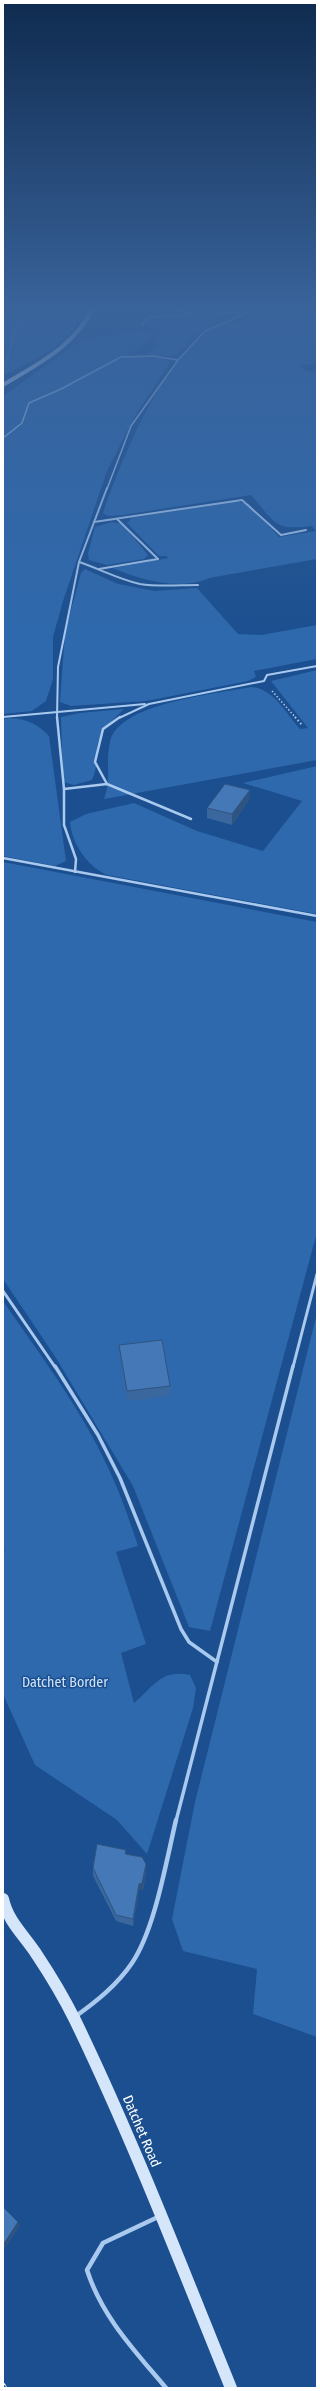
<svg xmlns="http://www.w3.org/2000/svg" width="320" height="2391" viewBox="0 0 320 2391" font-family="'Fira Sans Condensed',sans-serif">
<rect width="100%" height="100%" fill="#1b4f8f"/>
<!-- green -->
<g fill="#2e69ad">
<path d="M 3,306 L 83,306 C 77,344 33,359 3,376 Z"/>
<path d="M 307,306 L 317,306 L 317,363 L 300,366 L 308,372 L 317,371 L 317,559 L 209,578 C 182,591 139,580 113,568 L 169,558 L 166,556 L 159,556 L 127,523 L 132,518 L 232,502 L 240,502 L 249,504 L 279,537 L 316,531 L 312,526 C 273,531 275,522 251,495 L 123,515 L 108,516 L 103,513 C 121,459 166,352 218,324 C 224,321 230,325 236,324 C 240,324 241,320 247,318 C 266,312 287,310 307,306 Z"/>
<path d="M 201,315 L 220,319 L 193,336 L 178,354 L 169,356 L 144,354 L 153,350 L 162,330 L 145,325 C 156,312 186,316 201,315 Z"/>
<path d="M 144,330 L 154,336 L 127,356 L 164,358 L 170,362 L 135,416 L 107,471 L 63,601 L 53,637 L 53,679 L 46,701 L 32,711 L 3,714 L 3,396 L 82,340 Z"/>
<path d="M 112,522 L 122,524 L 148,555 L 144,559 L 107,565 L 89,560 L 88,554 L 95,527 Z"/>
<path d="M 85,569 L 118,584 L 155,591 L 197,588 L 238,634 L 261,635 L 317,625 L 317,659 L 254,671 L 256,677 L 248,681 L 146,701 L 71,706 L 60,702 L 65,632 L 81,573 Z"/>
<path d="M 317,670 L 317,760 L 104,799 C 112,778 105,763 110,742 C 118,703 216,694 251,687 C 273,688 286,713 300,729 L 308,728 L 271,681 Z"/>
<path d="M 124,709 C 113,720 98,733 97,750 C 96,761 97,769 92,780 L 74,785 L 63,782 L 61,717 L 80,713 Z"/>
<path d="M 3,719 C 21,716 37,723 49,736 L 66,861 L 55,866 L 3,856 Z"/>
<path d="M 317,766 L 317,914 L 107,875 C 87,866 72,844 70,822 L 86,814 L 134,803 L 197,831 L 263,851 L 302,801 L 243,783 Z"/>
<path d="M 3,862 L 317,922 L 317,1232 L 210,1631 L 189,1627 L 133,1486 L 56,1358 L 3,1279 Z"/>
<path d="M 3,1301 C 43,1359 88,1418 115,1483 C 124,1504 131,1525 138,1546 L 116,1552 L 146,1644 L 121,1653 L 134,1703 C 154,1687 160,1669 190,1675 L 196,1688 L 193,1708 L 147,1854 L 117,1820 L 35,1765 L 3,1694 L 3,1552 L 5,1551 L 3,1547 Z"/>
<path d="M 317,1313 L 317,2037 L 253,2014 L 257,1969 L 183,1951 L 172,1919 L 195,1802 Z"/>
</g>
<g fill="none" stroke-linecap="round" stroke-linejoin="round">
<!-- path-far2 -->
<g stroke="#a9c9ee" stroke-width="1" stroke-dasharray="1 1.5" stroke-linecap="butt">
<path d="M 293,307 L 300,306"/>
<path d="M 5,366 L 22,311 L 14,306"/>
</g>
<!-- path-far1 -->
<path stroke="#a9c9ee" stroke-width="1.5" stroke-dasharray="1.5 2" stroke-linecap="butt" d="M 272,691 L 296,718"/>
<!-- path -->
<path stroke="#a9c9ee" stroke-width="2" stroke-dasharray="1.5 2.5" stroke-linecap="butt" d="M 295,717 L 302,725"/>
<!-- service-far5 -->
<g stroke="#a9c9ee" stroke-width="1.5">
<path d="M 135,306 L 200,314 L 245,312"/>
<path d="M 142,325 L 148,317 L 191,315"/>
<path d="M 3,438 L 22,423 L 29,403 L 61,389 L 121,357 L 153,356 L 178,360"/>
<path d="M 107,489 L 131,426 L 178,360 L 205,331 L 249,312 L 280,306"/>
</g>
<!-- service-far4 -->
<g stroke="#a9c9ee" stroke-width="2">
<path d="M 117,519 L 158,559"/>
<path d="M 94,522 L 242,500 L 281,535 L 306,530"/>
<path d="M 79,562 C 100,569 118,579 140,584 C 158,587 179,585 198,585"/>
<path d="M 99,569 L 158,559"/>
<path d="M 3,717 L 145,704"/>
<path d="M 57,718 L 58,667 L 79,562 L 107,488"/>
<path d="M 119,718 L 149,704 L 264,681 L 267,675 L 317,666"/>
</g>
<!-- service-far3 -->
<g stroke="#a9c9ee" stroke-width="2.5">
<path d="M 57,717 L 64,789 L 64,825 L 76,859 L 75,872"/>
<path d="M 107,784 L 95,762 L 103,729 L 120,717"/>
<path d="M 64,789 L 107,784 L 191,819"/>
<path d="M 3,858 L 317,916"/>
</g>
<!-- service-far2 -->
<g stroke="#a9c9ee" stroke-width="3">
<path d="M 3,1291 L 55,1367"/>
<path d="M 293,1367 L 317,1274"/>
</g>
<!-- service-far1 -->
<g stroke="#a9c9ee" stroke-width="3.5">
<path d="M 55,1366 L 98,1435 L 120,1478 L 181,1629 L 189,1642 L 217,1662"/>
<path d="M 176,1821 L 293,1366"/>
</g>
<!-- service -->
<g stroke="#a9c9ee" stroke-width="4.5">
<path d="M 76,2016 C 97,2001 117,1985 132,1963 C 155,1929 166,1862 176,1820"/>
<path d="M 158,2217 L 103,2243 L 87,2270 C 102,2317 135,2351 166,2388"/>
</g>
<!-- secondary-far1 -->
<path stroke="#d6e6fa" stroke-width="4" d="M 3,385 C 41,362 74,347 94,306"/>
<!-- secondary -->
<path stroke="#d6e6fa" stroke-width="12" d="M 3,1899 C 8,1922 25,1936 37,1955 C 51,1976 64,1998 75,2020 C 133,2140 181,2265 231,2388"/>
<defs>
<path id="rail" d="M 3,2386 L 4,2388"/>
</defs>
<!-- rail casing -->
<use href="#rail" stroke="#fff" stroke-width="6"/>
<!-- rail -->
<use href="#rail" stroke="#1b4f8f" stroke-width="4.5" stroke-dasharray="14" stroke-linecap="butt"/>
</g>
<!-- wall -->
<g fill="#3a679d">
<path d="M 249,800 L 232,825 L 207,818 L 207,808 Z"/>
<path d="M 119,1345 L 170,1386 L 170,1396 L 127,1401 L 120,1356 Z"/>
<path d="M 126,1850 L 126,1854 L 146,1871 L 143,1890 L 139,1890 L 133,1926 L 116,1921 L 93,1876 L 93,1868 Z"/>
</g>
<!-- shaded-wall -->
<g fill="#305480">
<path d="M 250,790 L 249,800 L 232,825 L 232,814 Z"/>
<path d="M 146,1864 L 146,1871 L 143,1890 L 139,1890 L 133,1926 L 133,1919 L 139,1884 Z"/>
<path d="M 18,2222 L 20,2226 L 3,2251 L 3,2245 Z"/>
</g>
<!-- building -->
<g fill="#4478b7" stroke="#305480">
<path d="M 225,784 L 250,790 L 232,814 L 207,808 Z"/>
<path d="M 162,1340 L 170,1386 L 127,1391 L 119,1345 Z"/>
<path d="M 97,1844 L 126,1850 L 125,1854 L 142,1857 L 146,1864 L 142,1883 L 139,1884 L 133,1919 L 116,1915 L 93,1868 Z"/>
<path d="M 3,2207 L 18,2222 L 3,2245 Z"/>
</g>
<!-- sky -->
<linearGradient id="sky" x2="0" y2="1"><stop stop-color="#0f2b4f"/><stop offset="0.48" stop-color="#39639b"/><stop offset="1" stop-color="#39639b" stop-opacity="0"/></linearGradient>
<rect width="320" height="641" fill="url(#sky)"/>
<g text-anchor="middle" stroke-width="3" stroke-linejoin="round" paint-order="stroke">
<!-- near-park labels -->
<g font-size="14" fill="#cfe3fa" stroke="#1b4f8f">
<text x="65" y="1687">Datchet Border</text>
</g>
<!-- near-street labels -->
<g font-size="14" fill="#fff" stroke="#1b4f8f">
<text transform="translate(142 2131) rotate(67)" y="5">Datchet Road</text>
</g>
</g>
<!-- border -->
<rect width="320" height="2391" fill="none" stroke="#ffffff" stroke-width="8"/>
</svg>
